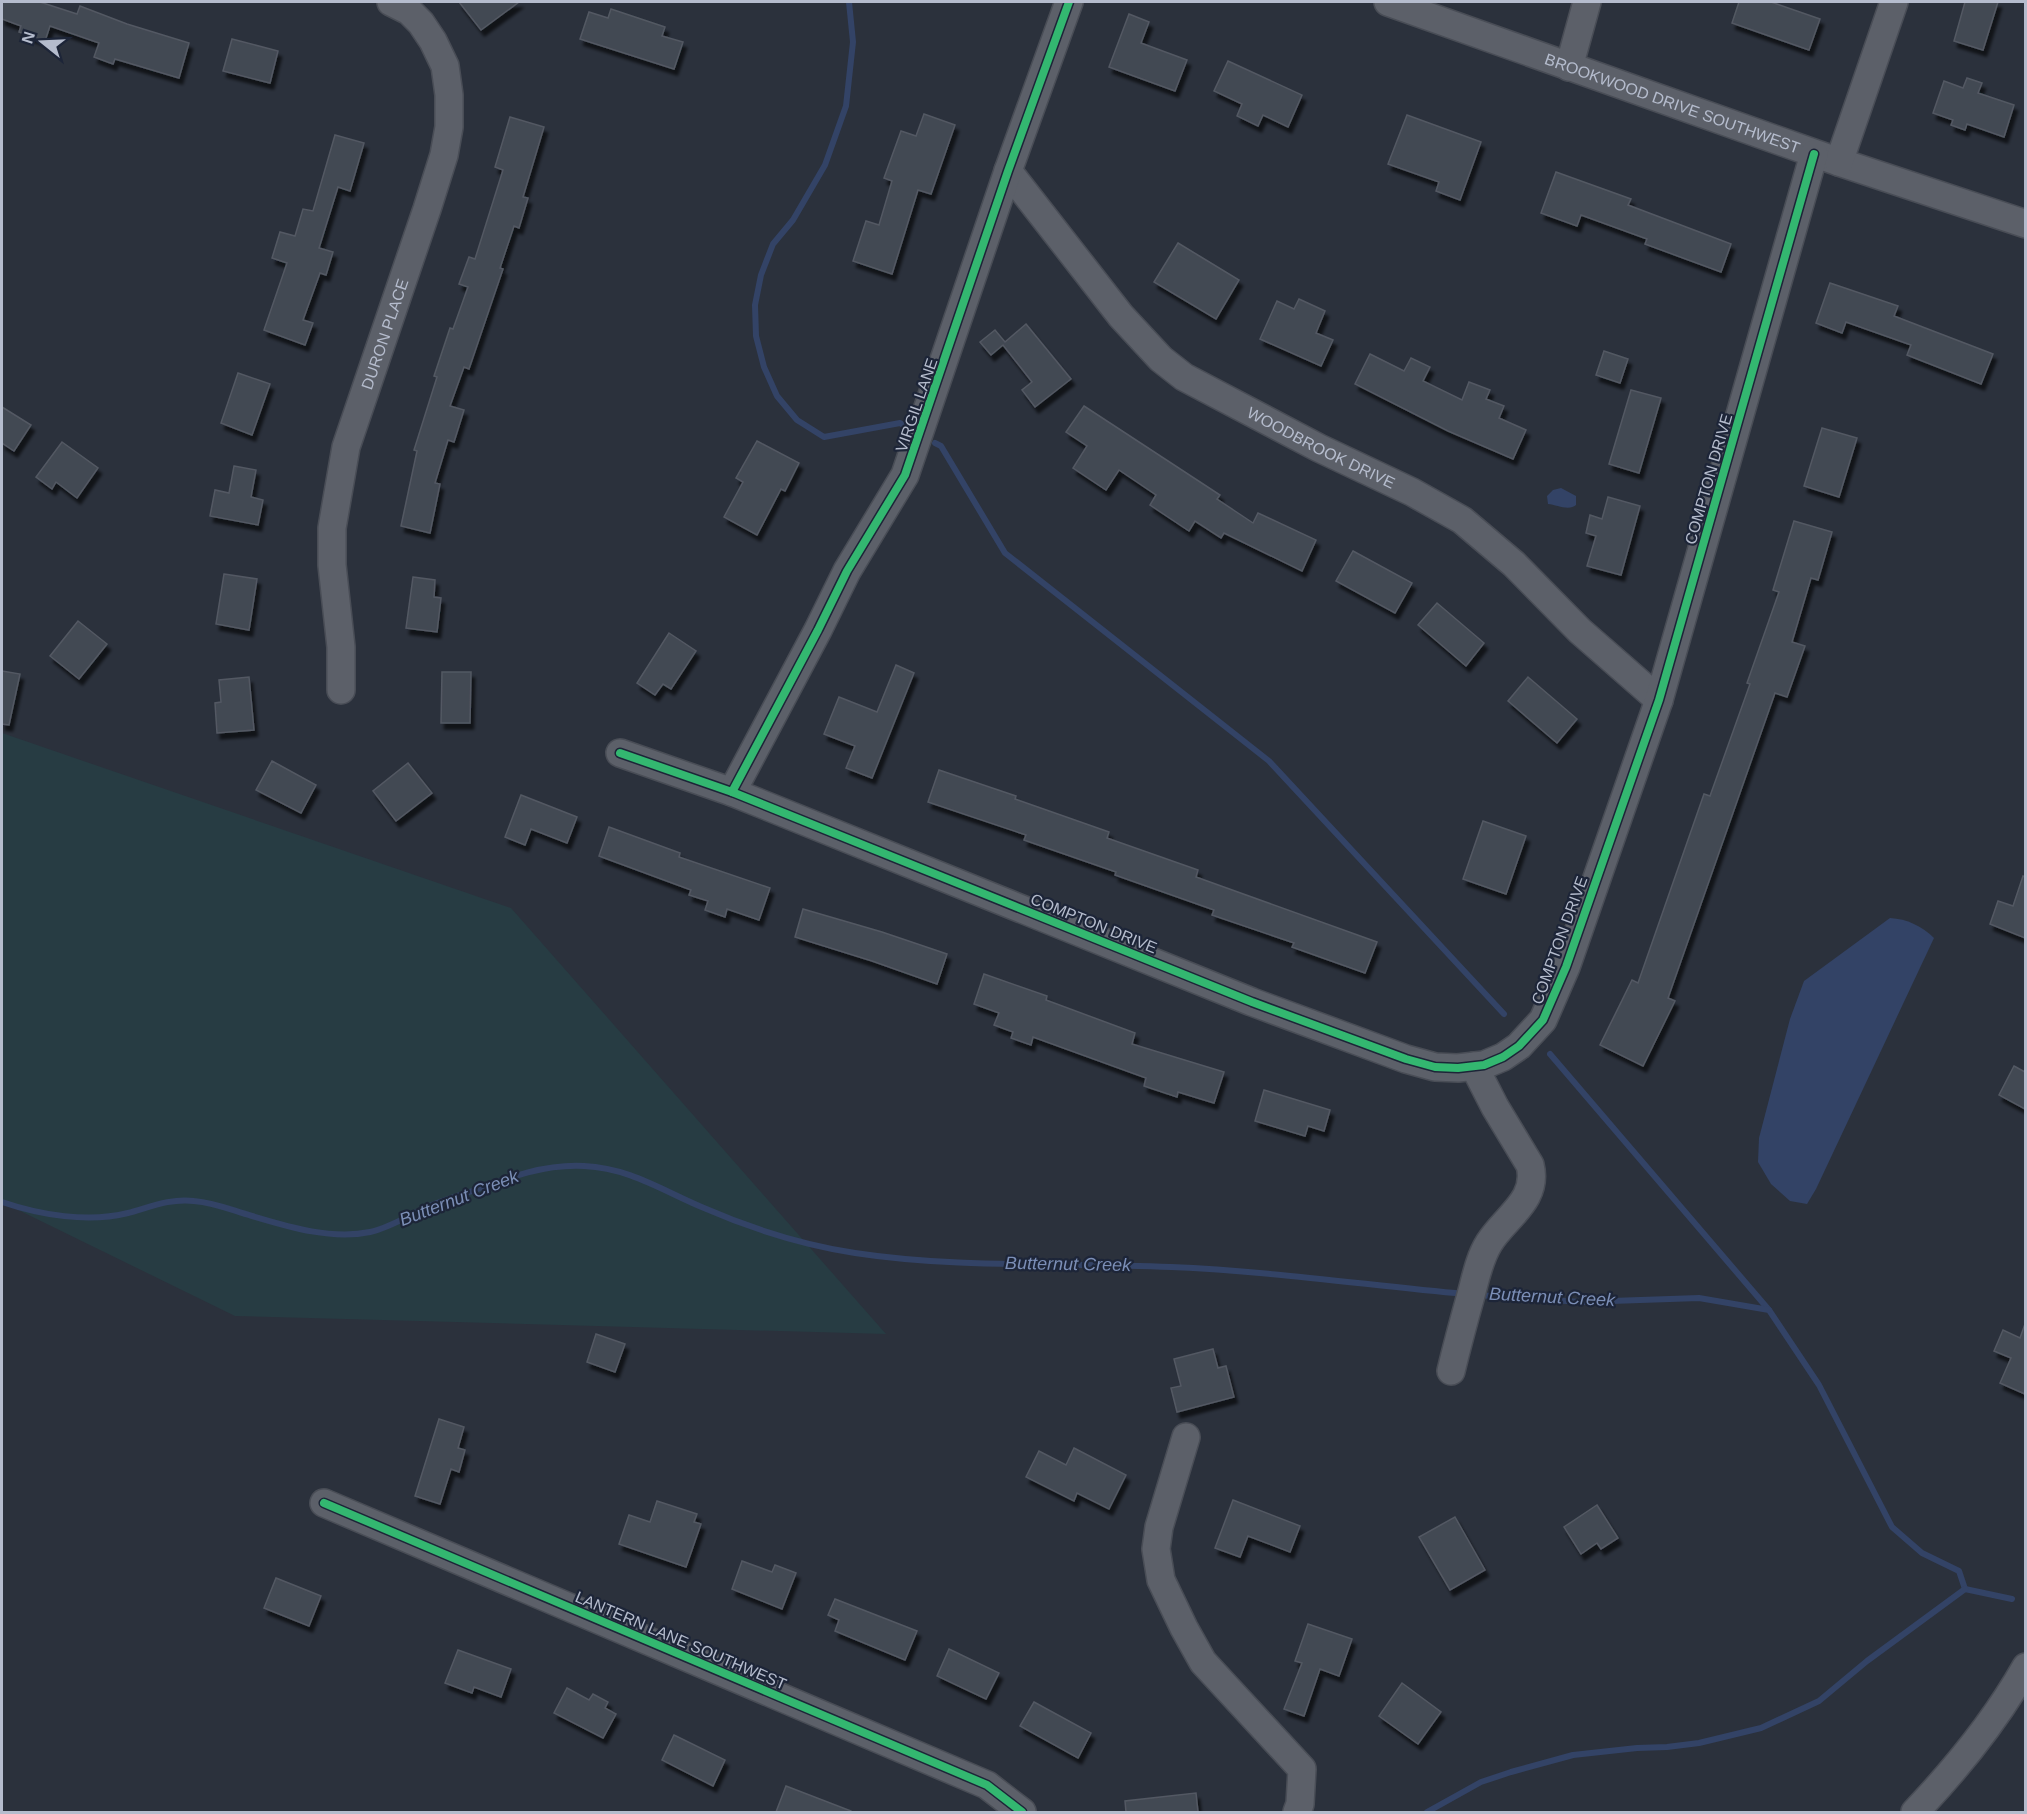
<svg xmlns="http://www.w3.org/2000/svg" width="2027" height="1814" viewBox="0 0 2027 1814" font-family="Helvetica,sans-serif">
<defs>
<filter id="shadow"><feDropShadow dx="3.5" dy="6" stdDeviation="1.5" flood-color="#0009"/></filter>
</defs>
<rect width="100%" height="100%" fill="#2b313c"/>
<!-- green -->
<path fill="#273c43" d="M 2,733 L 511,908 L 886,1334 L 235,1316 L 2,1202 Z"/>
<!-- water -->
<g fill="#334366">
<path d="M 1561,488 L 1576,496 L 1576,505 C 1569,511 1557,505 1548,504 L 1547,496 L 1553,490 Z"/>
<path d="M 1890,918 C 1907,919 1922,926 1934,938 L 1816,1189 L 1807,1204 L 1790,1201 L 1771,1184 L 1758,1162 L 1759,1138 L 1790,1019 L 1804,981 Z"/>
</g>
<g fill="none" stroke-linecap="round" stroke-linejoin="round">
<!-- stream -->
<g stroke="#334366" stroke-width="6">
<path d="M 849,2 L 853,42 L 846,106 L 825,165 L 793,220 L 773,244 L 761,275 L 755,305 L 756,336 L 764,367 L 777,396 L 797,420 L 824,437 L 900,423 L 905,426"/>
<path d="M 935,443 L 941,446 L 1005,553 L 1269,761 L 1504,1014"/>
<path d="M 1550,1054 L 1769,1310 L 1819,1385 L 1892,1527 L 1922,1553 L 1959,1571 L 1965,1589"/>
<path d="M 2,1202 C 40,1215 88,1223 128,1213 C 150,1207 171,1198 194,1201 C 216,1203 231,1210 252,1216 C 289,1227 331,1240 370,1232 C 389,1228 408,1216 425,1208 C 441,1201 458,1196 475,1190 C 510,1177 545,1164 584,1166 C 630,1168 663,1191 704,1208 C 752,1229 804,1245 855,1253 C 960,1269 1066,1262 1171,1267 C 1269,1271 1366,1285 1464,1294"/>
<path d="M 1477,1295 L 1582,1302 L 1699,1298 L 1769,1310"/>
<path d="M 1965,1589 L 2012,1599"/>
<path d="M 1427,1812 L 1481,1782 L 1511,1772 L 1573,1755 L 1637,1748 L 1667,1747 L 1699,1743 L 1761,1728 L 1819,1701 L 1867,1661 L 1965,1589"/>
</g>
</g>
<!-- building -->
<g fill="#434852" stroke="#535963" stroke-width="1.5" filter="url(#shadow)">
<path d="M 2,2 L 40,2 L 77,14 L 80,6 L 127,24 L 189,43 L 179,78 L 115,59 L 113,64 L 94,57 L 99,43 L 50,26 L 45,41 L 19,32 L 21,26 L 2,19 Z"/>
<path d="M 459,2 L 519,2 L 481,30 Z"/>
<path d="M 1739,2 L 1771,2 L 1820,19 L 1809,50 L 1732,23 Z"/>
<path d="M 1965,2 L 1998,2 L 1983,50 L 1954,41 Z"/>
<path d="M 611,9 L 665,27 L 662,36 L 683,42 L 674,69 L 580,39 L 589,12 L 608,18 Z"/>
<path d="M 1129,14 L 1149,22 L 1141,43 L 1187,60 L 1175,91 L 1109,67 Z"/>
<path d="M 232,39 L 278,51 L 270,83 L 223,71 Z"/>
<path d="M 1228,61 L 1302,95 L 1288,127 L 1263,115 L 1258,126 L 1237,116 L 1242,104 L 1214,91 Z"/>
<path d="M 1967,78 L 1982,83 L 1978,93 L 2014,105 L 2004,137 L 1967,124 L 1965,130 L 1951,125 L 1953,120 L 1933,113 L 1944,81 L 1963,88 Z"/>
<path d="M 924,114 L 955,125 L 931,194 L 918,190 L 892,274 L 853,261 L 866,221 L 879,225 L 892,181 L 884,178 L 901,131 L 916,136 Z"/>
<path d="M 1407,115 L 1481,142 L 1460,200 L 1436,191 L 1439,182 L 1388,164 Z"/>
<path d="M 510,117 L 544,127 L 523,197 L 528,198 L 519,228 L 514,226 L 500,268 L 503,269 L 469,369 L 464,367 L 450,406 L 464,410 L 454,442 L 448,440 L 435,483 L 440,484 L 430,533 L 401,526 L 417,451 L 414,450 L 437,377 L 434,376 L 450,328 L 453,329 L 468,287 L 459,284 L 469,257 L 475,259 L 503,170 L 495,167 Z"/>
<path d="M 335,135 L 364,143 L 350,191 L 338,187 L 319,248 L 333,252 L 326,275 L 320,273 L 303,320 L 313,323 L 305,345 L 264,330 L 287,263 L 272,258 L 280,232 L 295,236 L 303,209 L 313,211 Z"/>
<path d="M 1556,172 L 1631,199 L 1628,205 L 1731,244 L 1721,272 L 1645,244 L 1647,239 L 1581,215 L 1577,226 L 1541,213 Z"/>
<path d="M 1178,243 L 1239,280 L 1216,319 L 1154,282 Z"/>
<path d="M 1830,283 L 1898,306 L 1894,316 L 1993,354 L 1981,384 L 1907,355 L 1911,345 L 1846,322 L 1842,333 L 1816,323 Z"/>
<path d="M 1299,299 L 1325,311 L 1316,333 L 1333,340 L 1321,366 L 1260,339 L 1277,301 L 1294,309 Z"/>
<path d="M 1026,324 L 1071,379 L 1035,407 L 1022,390 L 1032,382 L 1003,345 L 991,355 L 980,342 L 995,330 L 1005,342 Z"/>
<path d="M 1604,351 L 1628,359 L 1620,383 L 1596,375 Z"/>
<path d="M 1370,354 L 1404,371 L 1411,358 L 1430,367 L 1423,381 L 1462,400 L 1469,382 L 1490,390 L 1486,399 L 1504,406 L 1499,418 L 1526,430 L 1513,459 L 1448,431 L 1355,384 Z"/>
<path d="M 238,373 L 270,384 L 252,435 L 221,423 Z"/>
<path d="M 1631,390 L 1661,398 L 1639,473 L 1609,464 Z"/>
<path d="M 1084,406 L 1220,495 L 1217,499 L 1253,523 L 1258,513 L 1316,540 L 1302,571 L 1224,533 L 1221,538 L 1195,521 L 1189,531 L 1150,505 L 1156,495 L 1119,470 L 1106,490 L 1073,468 L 1087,446 L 1066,432 Z"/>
<path d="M 2,407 L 31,425 L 14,451 L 2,443 Z"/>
<path d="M 1822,428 L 1857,438 L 1839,497 L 1804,486 Z"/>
<path d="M 757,441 L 799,463 L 785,491 L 781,489 L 757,535 L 724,517 L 743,482 L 736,478 Z"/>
<path d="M 62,442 L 98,468 L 77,498 L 56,482 L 52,489 L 36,477 Z"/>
<path d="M 234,466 L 256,470 L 251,497 L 263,500 L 258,525 L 210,516 L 215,490 L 229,493 Z"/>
<path d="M 1608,497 L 1640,506 L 1621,575 L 1587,566 L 1596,536 L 1586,533 L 1590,515 L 1602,519 Z"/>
<path d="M 1794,521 L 1832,532 L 1818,580 L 1811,578 L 1792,642 L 1805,646 L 1787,697 L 1775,693 L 1668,998 L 1675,1001 L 1643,1066 L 1600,1045 L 1632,980 L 1638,983 L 1704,794 L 1710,796 L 1750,684 L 1747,683 L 1779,592 L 1773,590 Z"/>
<path d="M 1353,551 L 1412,583 L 1395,613 L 1336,581 Z"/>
<path d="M 224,574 L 257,579 L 249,630 L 216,624 Z"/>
<path d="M 413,577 L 435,580 L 434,597 L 441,598 L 437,632 L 406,628 Z"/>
<path d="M 1437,603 L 1484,643 L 1466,666 L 1418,625 Z"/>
<path d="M 78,621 L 107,644 L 79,679 L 50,656 Z"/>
<path d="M 669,633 L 696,651 L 671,689 L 663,684 L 655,695 L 637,683 Z"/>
<path d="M 896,665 L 914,673 L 872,778 L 846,768 L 855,746 L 824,734 L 839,697 L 877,712 Z"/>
<path d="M 2,671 L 20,674 L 9,725 L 2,724 Z"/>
<path d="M 442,672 L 471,672 L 470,723 L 441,723 Z"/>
<path d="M 249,677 L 254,730 L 217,733 L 215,703 L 221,702 L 219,680 Z"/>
<path d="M 1528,677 L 1577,719 L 1557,743 L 1508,701 Z"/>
<path d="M 272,761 L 316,785 L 301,813 L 256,790 Z"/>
<path d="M 408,763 L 432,793 L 396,821 L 373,791 Z"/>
<path d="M 939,770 L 1016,796 L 1015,799 L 1109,832 L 1107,838 L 1198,870 L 1196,877 L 1377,942 L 1365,973 L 1292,947 L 1294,943 L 1212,915 L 1214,910 L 1115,875 L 1116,872 L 1024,840 L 1026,835 L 928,802 Z"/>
<path d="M 521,795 L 577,817 L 567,843 L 531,829 L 525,845 L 505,837 Z"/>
<path d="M 1483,821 L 1526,836 L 1506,894 L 1463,879 Z"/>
<path d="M 609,827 L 680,853 L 679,857 L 770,888 L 759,920 L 727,909 L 725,917 L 705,910 L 708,901 L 689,895 L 691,890 L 599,856 Z"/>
<path d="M 2023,876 L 2025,877 L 2025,938 L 1990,924 L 1998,901 L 2013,906 Z"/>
<path d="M 803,909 L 882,932 L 947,954 L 937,984 L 872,961 L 795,937 Z"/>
<path d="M 984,974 L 1047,996 L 1046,1000 L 1135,1033 L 1132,1044 L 1224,1072 L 1214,1103 L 1178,1092 L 1177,1097 L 1144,1086 L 1146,1078 L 1033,1037 L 1031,1045 L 1011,1038 L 1013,1032 L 994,1025 L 999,1013 L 974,1004 Z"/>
<path d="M 2014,1066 L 2025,1072 L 2025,1109 L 1999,1095 Z"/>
<path d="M 1264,1090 L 1330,1110 L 1324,1131 L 1308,1126 L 1305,1136 L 1255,1121 Z"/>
<path d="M 2025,1324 L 2025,1394 L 2000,1383 L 2011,1358 L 1994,1351 L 2003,1330 L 2020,1338 Z"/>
<path d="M 596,1334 L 625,1344 L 615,1372 L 587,1362 Z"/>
<path d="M 1213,1349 L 1218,1368 L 1226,1366 L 1234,1397 L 1177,1412 L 1171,1388 L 1181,1386 L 1174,1359 Z"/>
<path d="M 439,1419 L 464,1427 L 458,1448 L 465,1450 L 459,1472 L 451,1469 L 440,1504 L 415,1496 Z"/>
<path d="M 1074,1448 L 1126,1475 L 1109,1509 L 1077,1493 L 1074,1501 L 1026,1477 L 1039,1451 L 1066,1465 Z"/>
<path d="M 1233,1500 L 1300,1526 L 1290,1552 L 1248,1536 L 1240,1557 L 1215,1548 Z"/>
<path d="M 657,1501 L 697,1514 L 694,1522 L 701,1524 L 686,1567 L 619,1544 L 629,1515 L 650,1522 Z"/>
<path d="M 1597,1505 L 1618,1538 L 1601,1549 L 1597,1543 L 1581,1554 L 1564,1527 Z"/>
<path d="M 1455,1517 L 1485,1570 L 1450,1590 L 1419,1537 Z"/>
<path d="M 742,1561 L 772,1572 L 775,1565 L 796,1573 L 782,1609 L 732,1589 Z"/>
<path d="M 276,1578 L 321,1596 L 309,1626 L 264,1608 Z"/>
<path d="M 835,1599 L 917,1631 L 905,1660 L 835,1631 L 839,1620 L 828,1615 Z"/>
<path d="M 1308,1624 L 1352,1639 L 1339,1676 L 1320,1669 L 1304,1716 L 1284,1709 L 1302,1663 L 1295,1661 Z"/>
<path d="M 949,1649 L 999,1673 L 986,1699 L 937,1676 Z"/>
<path d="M 458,1650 L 511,1669 L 501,1697 L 474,1687 L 472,1693 L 445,1683 Z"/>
<path d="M 1402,1683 L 1441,1712 L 1418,1744 L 1379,1716 Z"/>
<path d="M 567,1688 L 589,1700 L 593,1694 L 608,1702 L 605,1708 L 616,1714 L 603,1738 L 554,1713 Z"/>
<path d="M 1034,1702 L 1091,1733 L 1078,1758 L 1020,1726 Z"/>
<path d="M 674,1735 L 725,1760 L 713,1786 L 662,1760 Z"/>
<path d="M 786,1786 L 851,1811 L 851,1812 L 776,1812 Z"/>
<path d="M 1196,1793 L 1198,1812 L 1126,1812 L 1125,1801 Z"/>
</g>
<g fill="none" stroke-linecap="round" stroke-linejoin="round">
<defs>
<g id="minor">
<path id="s1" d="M 1388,2 L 1839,162 L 2026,224"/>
<path d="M 1569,67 L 1587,2"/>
<path d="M 1839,162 L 1894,2"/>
<path id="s2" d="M 1008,171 L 1121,316 L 1161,359 L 1184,377 L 1319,448 L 1412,492 L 1462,520 L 1514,564 L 1580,631 L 1659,700"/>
<path id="s3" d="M 341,690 L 341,647 L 332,565 L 332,528 L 346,447 L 427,209 L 444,155 L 449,127 L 449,95 L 445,66 L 433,41 L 421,23 L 409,11 L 391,2"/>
<path d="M 620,753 L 732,792 L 1252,1002 L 1406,1059 L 1435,1067 L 1458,1068 L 1484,1065 L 1503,1057 L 1519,1046 L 1543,1020 L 1566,967 L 1659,700 L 1814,154"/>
<path d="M 732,792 L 818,630 L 847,571 L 905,475 L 1008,171 L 1069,2"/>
<path d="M 1451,1371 C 1457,1346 1464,1320 1471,1295 C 1476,1277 1479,1259 1489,1243 C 1505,1217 1539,1200 1530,1165 L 1495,1107 L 1474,1066"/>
<path d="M 1186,1437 L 1159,1527 L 1156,1549 L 1161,1580 L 1184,1628 L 1203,1662 L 1302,1769 L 1300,1804 L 1297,1812"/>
<path d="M 324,1503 L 987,1785 L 1022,1812"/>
<path d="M 1915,1812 C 1957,1768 1996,1720 2026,1667"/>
</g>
</defs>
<!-- minor casing -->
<use href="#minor" stroke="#494d56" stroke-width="30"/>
<!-- minor -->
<use href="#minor" stroke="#5c6069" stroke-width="27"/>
<defs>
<g id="cycleway">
<path d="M 620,753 L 732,792 L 1252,1002 L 1406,1059 L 1435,1067 L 1458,1068 L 1484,1065 L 1503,1057 L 1519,1046 L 1543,1020 L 1566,967 L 1659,700 L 1814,154"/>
<path d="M 732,792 L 818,630 L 847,571 L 905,475 L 1008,171 L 1069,2"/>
<path d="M 324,1503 L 987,1785 L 1022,1812"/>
</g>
</defs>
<!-- cycleway casing -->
<use href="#cycleway" stroke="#1d2538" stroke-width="11"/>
<!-- cycleway -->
<use href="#cycleway" stroke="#33b770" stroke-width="8"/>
</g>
<g text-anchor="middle" stroke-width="4.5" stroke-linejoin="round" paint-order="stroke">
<!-- street labels -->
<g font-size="16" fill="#b5bccd" stroke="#1d2538">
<text dy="6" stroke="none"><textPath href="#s1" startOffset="302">BROOKWOOD DRIVE SOUTHWEST</textPath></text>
<text dy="6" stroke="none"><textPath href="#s3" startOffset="364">DURON PLACE</textPath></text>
<text transform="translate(916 405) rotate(-71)" y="6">VIRGIL LANE</text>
<text dy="6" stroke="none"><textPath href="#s2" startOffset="426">WOODBROOK DRIVE</textPath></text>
<text transform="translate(1708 479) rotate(-74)" y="6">COMPTON DRIVE</text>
<text transform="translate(1094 923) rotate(22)" y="6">COMPTON DRIVE</text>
<text transform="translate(1559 940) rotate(-70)" y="6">COMPTON DRIVE</text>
<text transform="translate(681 1640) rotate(23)" y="6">LANTERN LANE SOUTHWEST</text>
</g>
<!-- water labels -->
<g font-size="18" font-style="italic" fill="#7b8eb6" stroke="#1d2538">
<text transform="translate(459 1198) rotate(-21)" y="6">Butternut Creek</text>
<text transform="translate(1068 1264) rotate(1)" y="6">Butternut Creek</text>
<text transform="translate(1552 1297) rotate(3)" y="6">Butternut Creek</text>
</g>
</g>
<!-- border -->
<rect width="2027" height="1814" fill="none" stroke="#b5bccd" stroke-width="6"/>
<!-- north arrow -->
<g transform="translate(42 42) rotate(288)" stroke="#1d2538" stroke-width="4.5" paint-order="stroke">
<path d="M0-4.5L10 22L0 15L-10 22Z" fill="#b5bccd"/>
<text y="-9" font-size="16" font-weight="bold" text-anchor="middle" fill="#b5bccd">N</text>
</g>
</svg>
